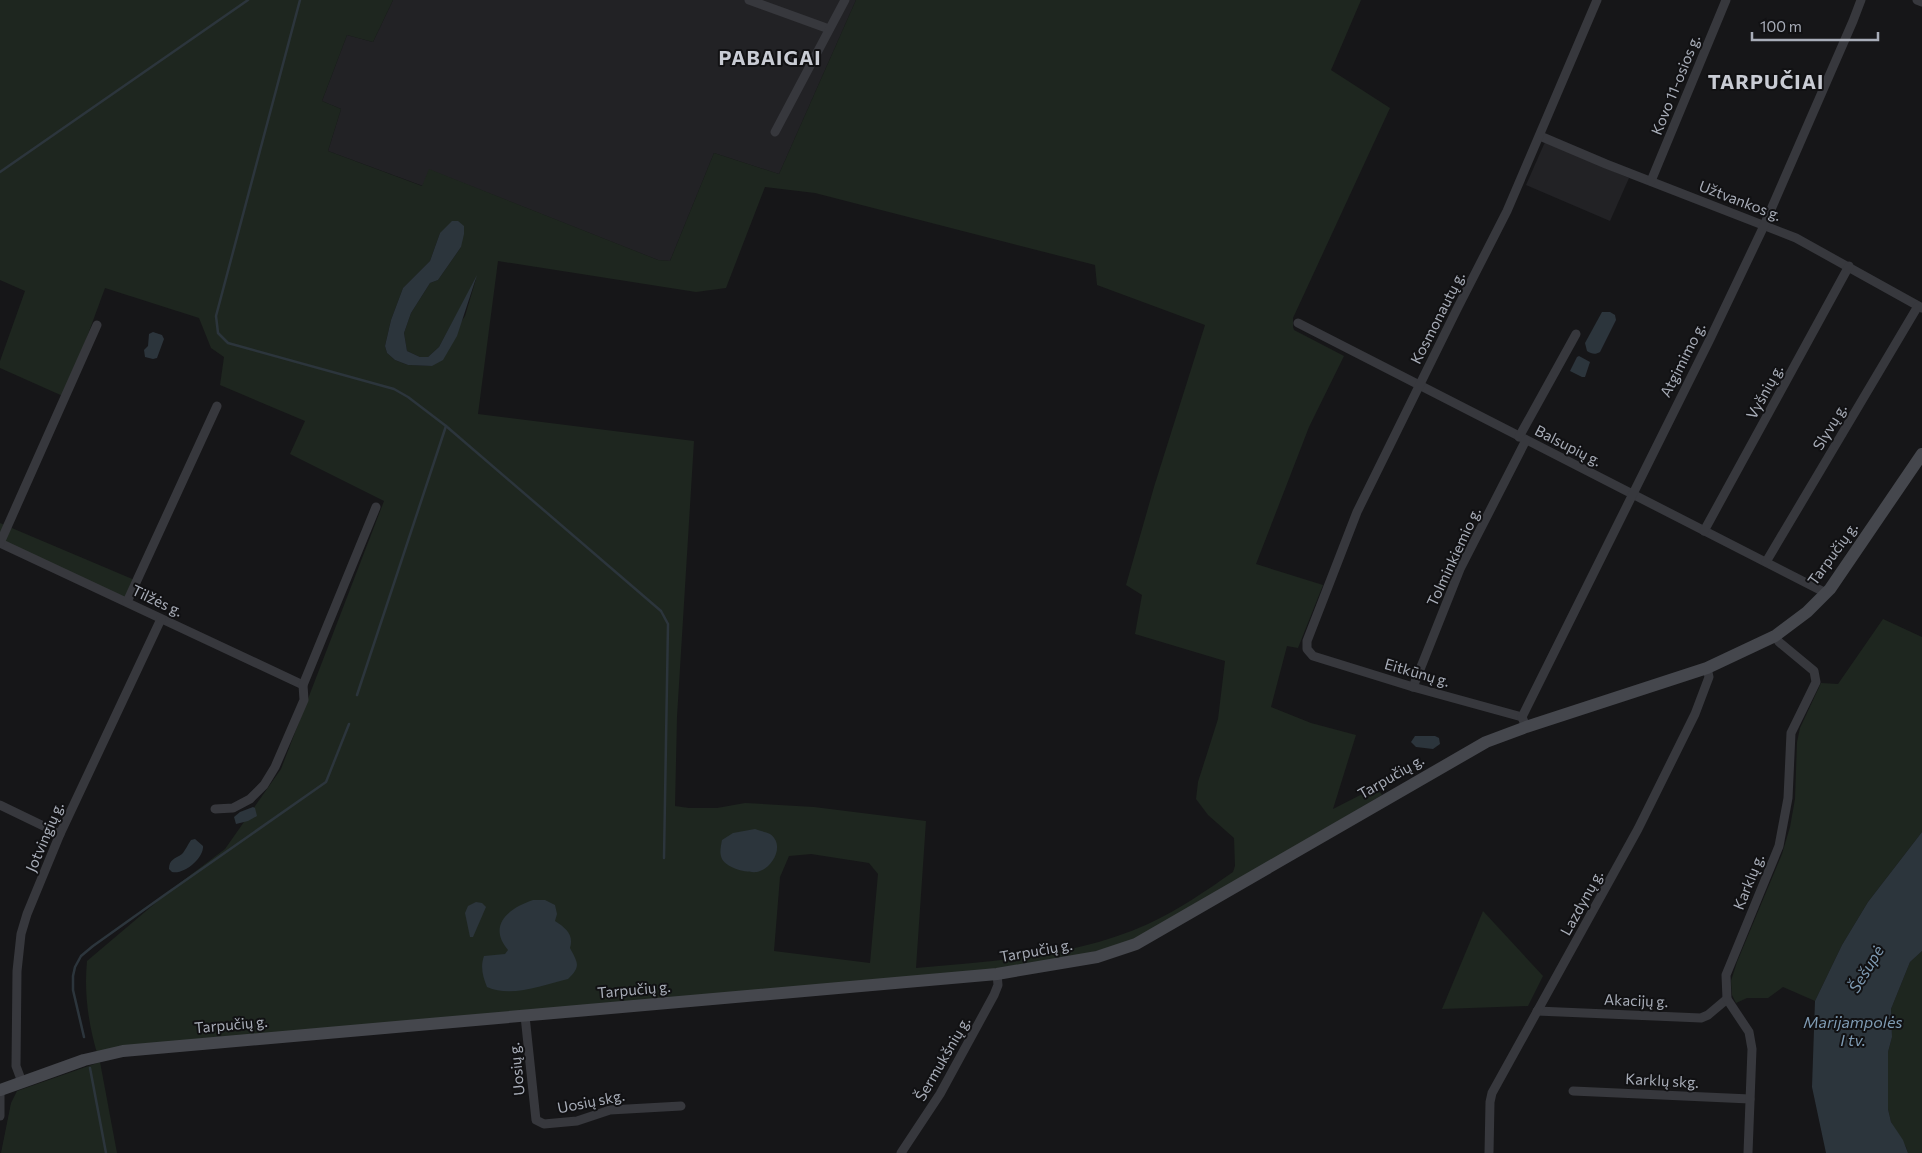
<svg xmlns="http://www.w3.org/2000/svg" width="1922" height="1153" viewBox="0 0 1922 1153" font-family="Commissioner,sans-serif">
<rect width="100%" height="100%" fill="#161618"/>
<!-- built -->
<g fill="#222225">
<path d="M 393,0 L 856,0 L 779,174 L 714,153 L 670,261 L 658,260 L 430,170 L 423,186 L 328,151 L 341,109 L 322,101 L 347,35 L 373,42 Z"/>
<path d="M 1545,142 L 1629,178 L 1610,221 L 1526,185 Z"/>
</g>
<!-- green -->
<g fill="#1e261f" fill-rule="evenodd">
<path d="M 0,0 L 393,0 L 373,42 L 347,35 L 322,101 L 341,109 L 328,151 L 422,186 L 429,169 L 658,260 L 670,261 L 714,153 L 779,174 L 856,0 L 1361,0 L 1331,70 L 1390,108 L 1293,318 L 1293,327 L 1294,330 L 1344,356 L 1309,427 L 1256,564 L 1323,585 L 1298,648 L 1287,646 L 1271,707 L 1311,723 L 1356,735 L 1333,809 L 1376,787 L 1382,795 L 1146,934 L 1118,946 L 1036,965 L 97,1053 C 88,1022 84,992 87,961 L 172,889 L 225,849 L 281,769 L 384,501 L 290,454 L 305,421 L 220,385 L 224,357 L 211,348 L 199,318 L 105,288 L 65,397 L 0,368 L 0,361 L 25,291 L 0,280 ZM 765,187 L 815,193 L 1095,265 L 1097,285 L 1205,325 L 1154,487 L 1126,585 L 1142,595 L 1135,634 L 1225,661 L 1218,719 L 1198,782 L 1196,799 L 1208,815 L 1234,838 L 1235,866 L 1233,872 C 1206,891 1178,910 1148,924 C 1075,957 995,961 916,968 L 926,821 L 814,807 L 745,803 L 717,808 L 689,808 L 675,806 L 677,717 L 694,441 L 478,414 L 498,261 L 696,292 L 726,288 ZM 440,233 L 461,247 L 438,280 L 430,283 L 411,313 L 404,333 L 407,351 L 420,357 L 428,357 L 439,347 L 476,279 L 465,316 L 432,366 L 408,365 L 395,360 L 387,353 L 385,346 L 391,320 L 403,288 L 430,261 ZM 811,854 L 869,863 L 878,874 L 870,963 L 774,951 L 780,877 L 789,856 Z"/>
<path d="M 0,523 L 137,581 L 127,602 L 0,543 Z"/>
<path d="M 1883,619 L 1922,637 L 1922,832 L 1868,902 L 1842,945 L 1815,1001 L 1783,987 L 1768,998 L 1747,998 L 1736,1003 L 1732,995 L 1731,981 L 1737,962 L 1782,854 L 1790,827 L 1795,799 L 1797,742 L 1800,728 L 1821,683 L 1838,684 Z"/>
<path d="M 1483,911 L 1543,976 L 1528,1006 L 1442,1009 Z"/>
<path d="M 1922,951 L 1922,1153 L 1908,1153 L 1906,1147 L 1891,1122 L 1888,1109 L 1888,1052 L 1892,1037 L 1891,1009 L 1910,962 Z"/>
<path d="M 100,1062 L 117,1153 L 1,1153 L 11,1103 L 17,1091 Z"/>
</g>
<!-- water -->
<g fill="#2c353c">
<path d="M 452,221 L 458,221 L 464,226 L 464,234 L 461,247 L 438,280 L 430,283 L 411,313 L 404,333 L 407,351 L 420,357 L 428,357 L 439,347 L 477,275 L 457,336 L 443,360 L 432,366 L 408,365 L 395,360 L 387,353 L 385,346 L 391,320 L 403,288 L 430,261 L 440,233 Z"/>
<path d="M 1602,312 L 1610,312 L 1615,315 L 1616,320 L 1600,352 C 1595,355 1592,354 1587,351 L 1585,343 Z"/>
<path d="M 153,332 L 162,335 L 164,339 L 157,358 L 153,359 L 145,357 L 144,350 L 148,346 L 149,334 Z"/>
<path d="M 1579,356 L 1590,362 L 1585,377 L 1582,377 L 1570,371 L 1577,357 Z"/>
<path d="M 1415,736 L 1435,736 L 1439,738 L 1440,744 L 1433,749 L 1416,747 L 1411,742 Z"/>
<path d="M 253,807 L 255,808 L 257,816 L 248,821 L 236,824 L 234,817 L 240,812 Z"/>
<path d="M 755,829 C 760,831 766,832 770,834 C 786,845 772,869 757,872 C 746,873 727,868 722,859 C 719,853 721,846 722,840 L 733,833 Z"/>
<path d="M 1922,832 L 1922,951 L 1910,962 L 1891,1009 L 1892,1037 L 1888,1052 L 1888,1109 L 1891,1122 L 1903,1140 L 1908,1153 L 1826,1153 L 1812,1087 L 1815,1001 L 1842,945 L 1868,902 Z"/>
<path d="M 195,839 L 203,846 C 204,858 184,875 172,872 L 169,869 C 169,859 175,859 182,854 C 185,851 188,844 191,840 Z"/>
<path d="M 533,900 L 545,900 L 555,905 L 557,914 L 555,921 C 566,928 574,935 570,948 C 577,962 582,966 568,979 C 543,985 511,998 487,987 C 483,977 480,967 484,956 L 505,954 L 508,950 C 487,925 509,908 533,900 Z"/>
<path d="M 476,902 L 482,903 L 486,907 L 473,937 L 470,937 L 465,913 L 468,906 Z"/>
</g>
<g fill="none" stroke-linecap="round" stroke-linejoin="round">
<!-- stream -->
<g stroke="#2c353c" stroke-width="2.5">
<path d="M 300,0 L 216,316 L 218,333 L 228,343 L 394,389 L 408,397 L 446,426 L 661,611 L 668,624 L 664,858"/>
<path d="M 0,172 L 248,0"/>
<path d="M 357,695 L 446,426"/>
<path d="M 84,1037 L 73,990 L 73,976 L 75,967 L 81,956 L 93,946 L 166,894 L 326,782 L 349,724"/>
<path d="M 90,1068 L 106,1153"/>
</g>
<!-- minor -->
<g stroke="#37383d" stroke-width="9">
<path d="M 749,0 L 829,29"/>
<path d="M 1917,0 L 1922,2"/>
<path d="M 775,132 L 845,0"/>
<path d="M 1540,136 L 1606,164 L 1796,238 L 1922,308"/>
<path d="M 1651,181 L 1726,0"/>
<path d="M 1298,323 L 1826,593"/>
<path d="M 1519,437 L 1576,334"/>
<path d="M 1704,531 L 1849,266"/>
<path d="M 0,543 L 303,685"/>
<path d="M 0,543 L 97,325"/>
<path d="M 1766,562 L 1918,306"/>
<path d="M 127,602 L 217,406"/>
<path d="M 1413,687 L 1460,569 L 1526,440"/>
<path d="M 1522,717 L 1413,687 L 1313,656 L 1307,649 L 1307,641 L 1357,512 L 1457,309 L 1507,211 L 1597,0"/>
<path d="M 1524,722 L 1522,717 L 1710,339 L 1762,230 L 1853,21 L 1861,0"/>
<path d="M 0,805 L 60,834"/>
<path d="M 215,809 L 233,808 L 250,799 L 264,785 L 275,767 L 304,700 L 303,685 L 376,507"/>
<path d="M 1537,1011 L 1701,1018 L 1708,1015 L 1727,999"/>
<path d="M 525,1016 L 536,1120 L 544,1124 L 577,1121 L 610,1110 L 681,1106"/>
<path d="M 22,1082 L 16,1066 L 17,971 L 21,934 L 27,914 L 60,834 L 161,619"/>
<path d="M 1573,1091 L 1750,1099"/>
<path d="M 0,1093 L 0,1116"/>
<path d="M 901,1153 L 940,1094 L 994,995 L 998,985 L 997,974"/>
<path d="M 1489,1153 L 1490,1102 L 1492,1093 L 1638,829 L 1695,714 L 1709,677 L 1707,668"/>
<path d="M 1748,1153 L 1752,1049 L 1749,1032 L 1727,999 L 1726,975 L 1779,846 L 1788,798 L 1791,733 L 1816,682 L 1814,671 L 1779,642 L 1775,636"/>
</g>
<!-- secondary -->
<path stroke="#45474d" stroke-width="12" d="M 0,1090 L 84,1060 L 123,1051 L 997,974 L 1097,957 L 1136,944 L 1486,742 L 1526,727 L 1707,668 L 1775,636 L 1807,612 L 1830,589 L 1922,454"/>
</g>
<g text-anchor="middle" stroke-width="4" stroke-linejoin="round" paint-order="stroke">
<!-- street labels -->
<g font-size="15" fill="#a8adb8" stroke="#111113">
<text transform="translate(1676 85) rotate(-68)" y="5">Kovo 11-osios g.</text>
<text transform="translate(1740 201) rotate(21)" y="5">Užtvankos g.</text>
<text transform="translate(1438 318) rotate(-63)" y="5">Kosmonautų g.</text>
<text transform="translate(1683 360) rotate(-63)" y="5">Atgimimo g.</text>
<text transform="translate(1765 392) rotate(-61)" y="5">Vyšnių g.</text>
<text transform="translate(1830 427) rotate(-59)" y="5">Slyvų g.</text>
<text transform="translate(1568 446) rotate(27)" y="5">Balsupių g.</text>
<text transform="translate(1833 554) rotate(-54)" y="5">Tarpučių g.</text>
<text transform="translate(1454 557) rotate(-65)" y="5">Tolminkiemio g.</text>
<text transform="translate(157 601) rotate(25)" y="5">Tilžės g.</text>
<text transform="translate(1417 673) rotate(16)" y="5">Eitkūnų g.</text>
<text transform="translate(1391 777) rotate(-30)" y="5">Tarpučių g.</text>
<text transform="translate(45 837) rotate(-67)" y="5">Jotvingių g.</text>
<text transform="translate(1749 882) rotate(-68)" y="5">Karklų g.</text>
<text transform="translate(1582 903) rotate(-61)" y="5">Lazdynų g.</text>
<text transform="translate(1036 951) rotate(-10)" y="5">Tarpučių g.</text>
<text transform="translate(634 990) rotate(-5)" y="5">Tarpučių g.</text>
<text transform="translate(1636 1001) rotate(2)" y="5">Akacijų g.</text>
<text transform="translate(231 1025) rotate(-5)" y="5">Tarpučių g.</text>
<text transform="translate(943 1059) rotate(-60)" y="5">Šermukšnių g.</text>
<text transform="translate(517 1069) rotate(-96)" y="5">Uosių g.</text>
<text transform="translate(1662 1081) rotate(3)" y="5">Karklų skg.</text>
<text transform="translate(591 1102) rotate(-11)" y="5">Uosių skg.</text>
</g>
<!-- water labels -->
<g font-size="16" font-style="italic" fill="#7f9bb3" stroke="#111113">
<text transform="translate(1866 969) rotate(-59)" y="6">Šešupė</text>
<text x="1853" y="1028">Marijampolės<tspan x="1853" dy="18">I tv.</tspan></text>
</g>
<!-- district labels -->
<g font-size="20" font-weight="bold" letter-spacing="1" fill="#c9ccd4" stroke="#111113">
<text x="770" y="65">PABAIGAI</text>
<text x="1766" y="89">TARPUČIAI</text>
</g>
</g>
<!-- scale -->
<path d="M1752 32v8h126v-8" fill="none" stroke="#a8adb8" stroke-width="2.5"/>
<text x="1760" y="32" font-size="15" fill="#a8adb8" stroke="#111113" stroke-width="4" paint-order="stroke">100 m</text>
</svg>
